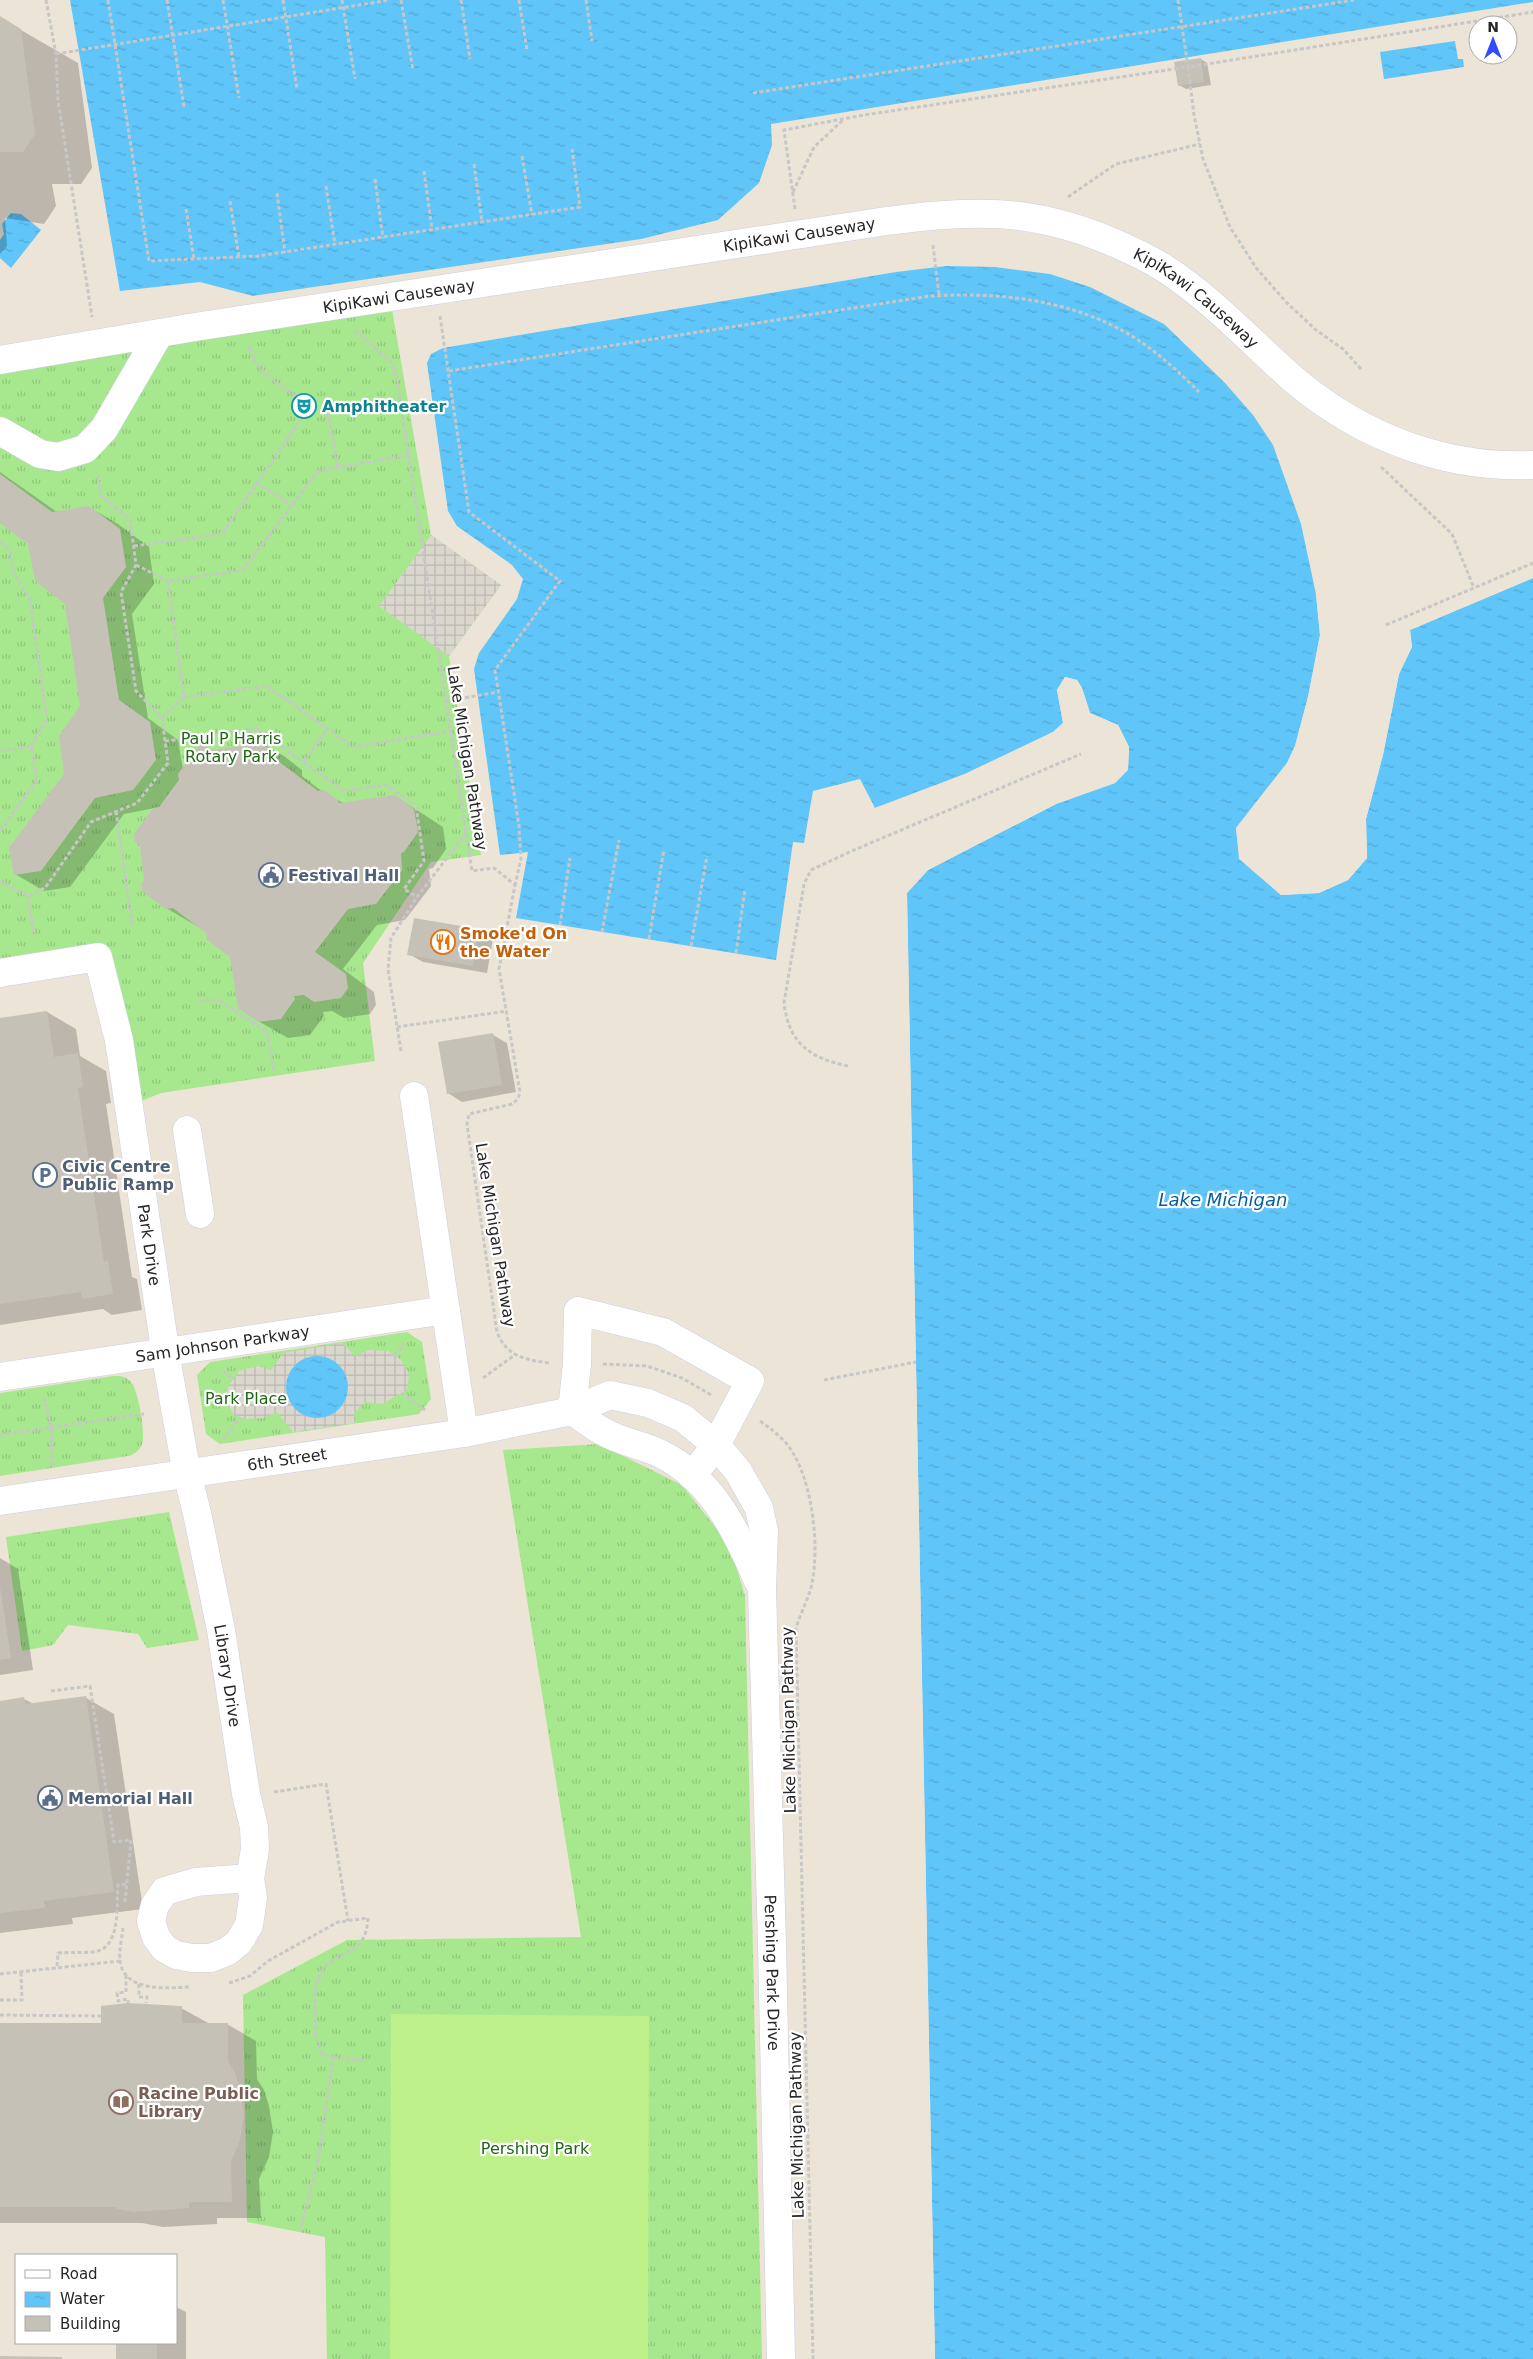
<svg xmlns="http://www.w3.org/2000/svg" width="1533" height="2359" viewBox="0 0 1533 2359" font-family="'DejaVu Sans',sans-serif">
<defs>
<pattern id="grass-tufts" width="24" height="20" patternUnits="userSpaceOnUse" patternTransform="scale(1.25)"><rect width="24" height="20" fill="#a7e88e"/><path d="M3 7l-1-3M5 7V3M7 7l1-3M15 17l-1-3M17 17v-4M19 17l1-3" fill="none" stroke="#90c77a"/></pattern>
<pattern id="plaza-grid" width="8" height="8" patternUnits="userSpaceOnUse" patternTransform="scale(1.25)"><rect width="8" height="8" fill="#dbd7ce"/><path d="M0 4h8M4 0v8" fill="none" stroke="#bcb9b1"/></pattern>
<pattern id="water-ripples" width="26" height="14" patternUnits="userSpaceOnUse" patternTransform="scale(1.25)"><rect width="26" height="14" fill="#60c5f8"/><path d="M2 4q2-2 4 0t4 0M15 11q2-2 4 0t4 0" fill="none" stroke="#53a9d5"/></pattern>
</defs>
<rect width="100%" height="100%" fill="#ece4d7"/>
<!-- grass -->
<g fill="url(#grass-tufts)">
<path d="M 390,298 L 431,535 L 501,585 L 449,656 L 481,855 L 431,862 L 363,963 L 375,1061 L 161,1093 L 129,1106 L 98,958 L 0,973 L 0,361 Z"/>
<path d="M 407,1332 L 422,1342 L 431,1399 L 419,1414 L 220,1444 L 206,1434 L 197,1375 L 210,1362 Z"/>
<path d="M 113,1376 C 120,1376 126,1376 131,1382 C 138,1389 146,1434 142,1444 C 140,1450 135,1454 128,1456 L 0,1476 L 0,1393 Z"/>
<path d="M 599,1444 L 682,1485 L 730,1546 L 745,1596 L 762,2359 L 327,2359 L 325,2237 L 247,2222 L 243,1995 L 347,1940 L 581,1937 L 503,1450 Z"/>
<path d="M 169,1512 L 199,1640 L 147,1648 L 138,1634 L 68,1625 L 53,1645 L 22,1651 L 6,1537 Z"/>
</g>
<!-- pitch -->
<path fill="#bdf088" d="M 391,2014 L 649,2016 L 648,2359 L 390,2359 Z"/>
<!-- plaza -->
<g fill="url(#plaza-grid)">
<path d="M 431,535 L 501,585 L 449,656 L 379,606 Z"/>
<path d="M 342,1343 L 355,1356 L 369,1350 L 388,1351 L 401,1360 L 409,1374 L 407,1390 L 382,1404 L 365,1402 L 354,1413 L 355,1423 L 293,1432 L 277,1412 L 263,1418 L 247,1419 L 234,1415 L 227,1401 L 228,1387 L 239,1371 L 258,1366 L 271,1370 L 283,1353 Z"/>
</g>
<!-- water -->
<g fill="url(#water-ripples)">
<path d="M 70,0 L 1533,0 L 1533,2 L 771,124 L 772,145 L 759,183 L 718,220 L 641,239 L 253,296 L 200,282 L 120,291 Z"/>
<path d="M 1455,41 L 1458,59 L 1463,59 L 1464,67 L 1384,79 L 1380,52 Z"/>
<path d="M 11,213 L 21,214 L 41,230 L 11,268 L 0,258 L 0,240 L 4,234 L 2,224 Z"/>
<path d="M 946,266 L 995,267 L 1050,274 L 1090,287 L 1164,324 L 1225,383 L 1253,415 L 1273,445 L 1301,524 L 1316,594 L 1320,635 L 1308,697 L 1295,746 L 1287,763 L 1236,828 L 1240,859 L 1281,895 L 1319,893 L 1348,880 L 1367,858 L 1366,819 L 1383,755 L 1399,674 L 1412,647 L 1410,630 L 1533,578 L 1533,2359 L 935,2359 L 907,893 L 928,870 L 1056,804 L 1115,783 L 1128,769 L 1129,747 L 1118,725 L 1090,713 L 1082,688 L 1077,680 L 1065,677 L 1057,690 L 1063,723 L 1053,732 L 965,774 L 875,808 L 860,779 L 813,791 L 804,843 L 793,842 L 776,960 L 516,918 L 528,852 L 500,855 L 474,669 L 479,653 L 517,599 L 523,579 L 512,565 L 457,526 L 448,511 L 427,363 L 431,354 L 443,348 L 896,272 Z"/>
<circle cx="317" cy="1387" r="31"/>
</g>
<!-- pier -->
<g fill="#ece4d7">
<path d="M 1533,575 L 1533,578 L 1410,630 L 1412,647 L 1399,674 L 1383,755 L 1366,819 L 1367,858 L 1348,880 L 1319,893 L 1281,895 L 1239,859 L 1236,828 L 1287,763 L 1295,746 L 1308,697 L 1320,635 L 1316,594 L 1318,593 L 1323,635 L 1311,697 L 1297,747 L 1289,764 L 1239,829 L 1242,858 L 1282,893 L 1318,891 L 1346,878 L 1364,857 L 1363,819 L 1380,754 L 1396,673 L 1409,646 L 1408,629 Z"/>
<path d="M 1065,677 L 1077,680 L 1082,688 L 1090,713 L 1118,725 L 1129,747 L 1128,770 L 1115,783 L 1056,804 L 928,870 L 907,893 L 935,2359 L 932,2359 L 905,892 L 927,868 L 1055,802 L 1113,780 L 1126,768 L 1126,748 L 1116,727 L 1088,715 L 1075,682 L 1066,680 L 1060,691 L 1065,723 L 1054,735 L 966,777 L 876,810 L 875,808 L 965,774 L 1053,732 L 1063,723 L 1057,690 Z"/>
</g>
<!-- shadow -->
<g fill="#0003">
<path d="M 0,18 L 78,63 L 92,168 L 81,184 L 52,184 L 56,206 L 44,224 L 5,218 L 7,246 L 0,254 Z"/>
<path d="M 1201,59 L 1207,63 L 1211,85 L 1186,89 L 1179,85 Z"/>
<path d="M 0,472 L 57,512 L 89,507 L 118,524 L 149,547 L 154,584 L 132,614 L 148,718 L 178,740 L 183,769 L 212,751 L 243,747 L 254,739 L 284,756 L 302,770 L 302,776 L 323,792 L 345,804 L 395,796 L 443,827 L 446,849 L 433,868 L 429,869 L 431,886 L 405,920 L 377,925 L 343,969 L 374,992 L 376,1005 L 370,1014 L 344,1018 L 332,1011 L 323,1012 L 324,1016 L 310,1035 L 288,1038 L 258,1021 L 232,957 L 207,932 L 166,908 L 146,880 L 155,808 L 124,814 L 70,887 L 44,891 L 15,874 L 65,774 L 82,706 L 66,603 L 29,543 L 0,521 Z"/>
<path d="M 479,930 L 493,938 L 487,973 L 423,962 L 409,954 Z"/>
<path d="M 47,1012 L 76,1029 L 80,1056 L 106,1071 L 111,1103 L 106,1104 L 132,1277 L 137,1279 L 142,1310 L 112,1315 L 103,1309 L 0,1325 L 0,1020 Z"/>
<path d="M 493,1035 L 507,1043 L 516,1092 L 462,1102 L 448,1093 Z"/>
<path d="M 0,1558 L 18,1569 L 33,1670 L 0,1675 Z"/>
<path d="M 86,1698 L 114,1714 L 143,1909 L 72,1918 L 73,1924 L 0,1933 L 0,1702 L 24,1699 L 34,1704 Z"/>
<path d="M 181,2008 L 210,2024 L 227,2024 L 256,2041 L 257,2079 L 264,2090 L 269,2106 L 273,2132 L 269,2157 L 259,2179 L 261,2218 L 217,2218 L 217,2224 L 163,2227 L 142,2223 L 0,2223 L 0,2024 L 102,2024 Z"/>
<path d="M 176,2307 L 186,2312 L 186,2359 L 117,2359 L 117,2343 L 176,2343 Z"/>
</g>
<!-- building -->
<g fill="#c6c1b7">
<path d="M 0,16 L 21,29 L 35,134 L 23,152 L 0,152 Z"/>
<path d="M 1201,58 L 1204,82 L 1178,86 L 1174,62 Z"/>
<path d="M 0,474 L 52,512 L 89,506 L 120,529 L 126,567 L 103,598 L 119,700 L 150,722 L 156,760 L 133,790 L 95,798 L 41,871 L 14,875 L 9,848 L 64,774 L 59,736 L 80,706 L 65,604 L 35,581 L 28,544 L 0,523 Z"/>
<path d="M 255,738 L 273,752 L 274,758 L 318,791 L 324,790 L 338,800 L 339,803 L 395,795 L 414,809 L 418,832 L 404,852 L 401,853 L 402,870 L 376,904 L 348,909 L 315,952 L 346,974 L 348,988 L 341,998 L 314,1002 L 304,995 L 294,996 L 295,999 L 281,1019 L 258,1022 L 238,1008 L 230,957 L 207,940 L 206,933 L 173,908 L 166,909 L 143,892 L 141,884 L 144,880 L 140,846 L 135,842 L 134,834 L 153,808 L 159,807 L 179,780 L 178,774 L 199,746 L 206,746 L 212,750 L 243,746 L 248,739 Z"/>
<path d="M 414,918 L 479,929 L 473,966 L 407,955 Z"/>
<path d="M 47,1011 L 54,1057 L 78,1053 L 83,1087 L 78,1088 L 104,1262 L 108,1261 L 113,1294 L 82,1299 L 81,1292 L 0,1304 L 0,1018 Z"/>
<path d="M 493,1033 L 502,1085 L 447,1094 L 438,1042 Z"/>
<path d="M 0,1587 L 11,1658 L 0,1660 Z"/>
<path d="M 86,1696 L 114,1892 L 44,1901 L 45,1908 L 0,1913 L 0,1701 L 24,1697 L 25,1704 Z"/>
<path d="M 128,2003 L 182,2006 L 182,2023 L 228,2023 L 228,2061 L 235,2073 L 240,2089 L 244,2115 L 240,2140 L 231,2162 L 232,2202 L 189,2202 L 189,2208 L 134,2212 L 116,2209 L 116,2207 L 0,2207 L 0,2023 L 101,2023 L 101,2006 Z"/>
<rect x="116" y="2343" width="41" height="16"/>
<path d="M 0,2356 L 62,2357 L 62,2359 L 0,2359 Z"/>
</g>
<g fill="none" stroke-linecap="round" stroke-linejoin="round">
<defs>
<g id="minor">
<path id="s1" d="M 0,360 L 195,327 L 880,222 C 971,210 1030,206 1117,244 C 1133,251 1150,259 1164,268 C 1212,299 1250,341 1293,379 C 1360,436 1444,469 1533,465"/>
<path d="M 0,431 L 40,454 L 58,457 L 85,449 L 104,429 L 159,334"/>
<path id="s2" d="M 0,973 L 98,957 L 119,1040 L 168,1369 L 187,1474 L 197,1513 L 221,1630 L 246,1794 L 254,1827 L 255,1849 L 250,1878 L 253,1898 L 249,1925 L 239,1942 L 228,1951 L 211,1958 L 192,1958 L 176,1955 L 164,1948 L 156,1937 L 151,1921 L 155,1905 L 165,1891 L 196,1882 L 250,1878"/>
<path d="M 414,1096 L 464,1433"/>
<path d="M 187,1130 L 200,1214"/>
<path id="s3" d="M 0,1377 L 446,1310"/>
<path d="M 572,1411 L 577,1364 L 578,1311 L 663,1332 L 750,1381 L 716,1445 L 692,1476"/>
<path d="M 572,1411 C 583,1418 593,1426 604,1432 C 621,1442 643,1445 661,1454 C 712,1479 737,1532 758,1581"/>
<path id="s4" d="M 0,1501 L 464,1433 L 572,1411 L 610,1395 L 648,1403 L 683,1418 L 716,1445 L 738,1471 L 759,1508 L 764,1531 L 762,1589 L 772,1945 L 781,2359"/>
</g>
</defs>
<!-- minor casing -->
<use href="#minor" stroke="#cccfe2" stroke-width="29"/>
<!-- path -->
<g stroke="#c7c7c7" stroke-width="3" stroke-dasharray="4 2.5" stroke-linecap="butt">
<path d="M 46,0 L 56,54 L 58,100 L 92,317"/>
<path d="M 108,0 L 149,261 L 258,256 L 580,207 L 572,149"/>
<path d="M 167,0 L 184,107"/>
<path d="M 223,0 L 239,98"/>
<path d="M 283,0 L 297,89"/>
<path d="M 342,0 L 355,79"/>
<path d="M 401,0 L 413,70"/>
<path d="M 461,0 L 470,59"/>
<path d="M 519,0 L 527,50"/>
<path d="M 586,0 L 592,41"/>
<path d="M 56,54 L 390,0"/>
<path d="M 753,93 L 1354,0"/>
<path d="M 522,156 L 532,215"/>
<path d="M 474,164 L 482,222"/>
<path d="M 424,171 L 432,230"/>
<path d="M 375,179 L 383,238"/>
<path d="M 326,186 L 335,245"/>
<path d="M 793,192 L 814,147 L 844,119"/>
<path d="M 277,193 L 285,253"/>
<path d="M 1068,197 L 1116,164 L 1200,144"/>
<path d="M 230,201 L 239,257"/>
<path d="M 186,209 L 194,259"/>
<path d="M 795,209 L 784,130 L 864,115 L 1188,67 L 1178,0"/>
<path d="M 933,245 L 939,295"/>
<path d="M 440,316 L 469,512 L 560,581 L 495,670 L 519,826 L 521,859 L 515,885"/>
<path d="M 355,330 L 392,363 L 397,380 L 472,871 L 494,868 L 515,885 L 499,969 L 520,1092 L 518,1099 L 512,1104 L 469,1114 L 467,1124 L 497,1332 C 506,1356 525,1360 550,1363"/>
<path d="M 249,347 C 253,375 306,401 329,417 L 338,468"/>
<path d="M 1361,369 L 1343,349 L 1316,330 L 1287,303 L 1257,269 L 1230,227 L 1203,159 L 1194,115 L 1188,67 L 1533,12"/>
<path d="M 449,371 L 930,296 C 997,292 1066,299 1125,332 C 1153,348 1177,370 1199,392"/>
<path d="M 409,455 L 318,471 L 243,570 L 168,581 L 184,697 L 267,686 L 353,747 L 451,731"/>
<path d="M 1381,467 L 1452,534 L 1474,588"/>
<path d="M 257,483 L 292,506"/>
<path d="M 0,542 L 10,550 L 13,571 L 30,600 L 47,719 L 31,746 L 37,780 L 0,831"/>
<path d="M 134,546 L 222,534 L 311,405"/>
<path d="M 136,565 L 168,581"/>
<path d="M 1386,625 L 1533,563"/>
<path d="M 446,701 L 498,692"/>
<path d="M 162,718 L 184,697"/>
<path d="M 165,741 L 257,729 L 344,791 L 387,785 L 416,806 L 424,861 L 404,889 L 417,897"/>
<path d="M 0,751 L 31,746"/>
<path d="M 304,761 L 327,729"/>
<path d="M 116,811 L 132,925"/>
<path d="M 0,881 L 28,896 L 45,888 L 91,822 L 137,803 L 168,763 L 162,718 L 136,691 L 121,592 L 136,565 L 130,519 L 101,496 L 98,473"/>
<path d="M 28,896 L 34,936"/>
<path d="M 560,925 L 570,858"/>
<path d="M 602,932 L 619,840"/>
<path d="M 649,939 L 664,849"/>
<path d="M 691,946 L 707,856"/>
<path d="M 736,953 L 745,889"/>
<path d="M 200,1001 L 219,1000 L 267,1032 L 274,1070"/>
<path d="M 397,1027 L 507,1011"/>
<path d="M 401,1051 L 388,969 L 391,938 L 417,897 L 466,833"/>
<path d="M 848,1066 C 810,1058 789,1044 784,1003 L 804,884 L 811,870 L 854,850 L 1081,754"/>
<path d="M 395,1356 L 404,1344"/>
<path d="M 603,1364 L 647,1366 L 682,1378 L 713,1396"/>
<path d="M 223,1371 L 234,1379"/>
<path d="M 483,1378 L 516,1354"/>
<path d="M 824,1380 L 916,1362"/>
<path d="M 401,1393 L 425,1410"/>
<path d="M 43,1397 C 52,1418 52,1444 52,1467"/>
<path d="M 760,1421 C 770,1428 778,1434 786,1443 C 812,1474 820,1544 812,1583 C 809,1599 800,1613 796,1629 L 813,2359"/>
<path d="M 0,1435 L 144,1414"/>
<path d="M 223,1439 L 240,1417"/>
<path d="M 51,1691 L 90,1686 L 114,1842 L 131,1840 L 125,1902"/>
<path d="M 274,1792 L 326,1784 L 348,1921"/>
<path d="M 123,1928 C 122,1938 119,1949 120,1959 C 122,1993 168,1988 190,1987"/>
<path d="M 57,1966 L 58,1953 C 70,1952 82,1953 93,1952 C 122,1949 116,1905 118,1885 L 127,1884"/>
<path d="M 0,1974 L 120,1961"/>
<path d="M 126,1975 L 126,1992 L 117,1993 L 118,2001 L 128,1999 L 128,2003"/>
<path d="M 229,1983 L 250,1976 L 268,1961 L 338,1922 L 368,1918 C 366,1960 335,1947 321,1973 C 314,1985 315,1998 315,2011 C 315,2030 314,2038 323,2055 L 333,2058 L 319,2155 L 301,2229"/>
<path d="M 139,1984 L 139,1997 L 147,1997 L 146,2003"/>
<path d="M 0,2000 L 22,2000 L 21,1971"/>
<path d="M 0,2015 L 102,2016"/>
<path d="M 333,2058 L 365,2060"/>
</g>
<!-- minor -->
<use href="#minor" stroke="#fff" stroke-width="28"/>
</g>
<!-- icons -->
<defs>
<symbol id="theatre-ring" viewBox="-11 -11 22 22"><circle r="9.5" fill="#fff" stroke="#0f9aa8" stroke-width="1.5"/><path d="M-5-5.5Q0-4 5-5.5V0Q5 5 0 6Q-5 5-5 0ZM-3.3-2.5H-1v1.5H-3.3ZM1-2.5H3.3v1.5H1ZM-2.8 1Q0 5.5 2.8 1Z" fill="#0f9aa8"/></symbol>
<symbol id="civic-ring" viewBox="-11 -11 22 22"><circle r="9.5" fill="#fff" stroke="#5c6f8a" stroke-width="1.5"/><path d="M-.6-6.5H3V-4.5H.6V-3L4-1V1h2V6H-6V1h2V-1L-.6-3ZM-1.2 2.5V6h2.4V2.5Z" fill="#5c6f8a"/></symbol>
<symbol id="restaurant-ring" viewBox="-11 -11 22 22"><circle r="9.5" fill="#fff" stroke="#e8710a" stroke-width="1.5"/><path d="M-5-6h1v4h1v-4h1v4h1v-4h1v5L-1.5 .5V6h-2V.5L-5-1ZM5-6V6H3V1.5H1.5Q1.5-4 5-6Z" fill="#e8710a"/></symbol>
<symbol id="parking-ring" viewBox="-11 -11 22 22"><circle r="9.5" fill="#fff" stroke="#5c6f8a" stroke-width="1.5"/><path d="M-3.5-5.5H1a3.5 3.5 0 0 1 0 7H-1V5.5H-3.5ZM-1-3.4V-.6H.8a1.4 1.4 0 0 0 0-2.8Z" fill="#5c6f8a"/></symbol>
<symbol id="library-ring" viewBox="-11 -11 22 22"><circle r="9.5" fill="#fff" stroke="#8d6e63" stroke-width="1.5"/><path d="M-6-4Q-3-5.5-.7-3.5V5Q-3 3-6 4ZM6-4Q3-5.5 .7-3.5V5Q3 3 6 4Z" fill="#8d6e63"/></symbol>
</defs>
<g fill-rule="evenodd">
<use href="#theatre-ring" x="290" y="392" width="28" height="28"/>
<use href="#civic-ring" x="257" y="861" width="28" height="28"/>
<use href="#restaurant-ring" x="429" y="928" width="28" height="28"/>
<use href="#parking-ring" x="31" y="1161" width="28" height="28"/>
<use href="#civic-ring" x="36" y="1784" width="28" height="28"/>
<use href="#library-ring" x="107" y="2088" width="28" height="28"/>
</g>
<g text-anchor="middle" stroke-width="4.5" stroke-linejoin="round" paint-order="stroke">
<!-- street labels -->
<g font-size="16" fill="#272727" stroke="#fff">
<text dy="6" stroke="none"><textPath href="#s1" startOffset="809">KipiKawi Causeway</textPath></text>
<text dy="6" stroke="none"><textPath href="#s1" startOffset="404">KipiKawi Causeway</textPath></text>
<text dy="6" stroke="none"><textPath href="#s1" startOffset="1229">KipiKawi Causeway</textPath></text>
<text transform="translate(468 758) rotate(81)" y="6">Lake Michigan Pathway</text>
<text transform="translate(496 1235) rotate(81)" y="6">Lake Michigan Pathway</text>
<text dy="6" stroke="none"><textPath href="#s2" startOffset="392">Park Drive</textPath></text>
<text dy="6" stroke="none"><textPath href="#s3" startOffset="225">Sam Johnson Parkway</textPath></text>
<text dy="6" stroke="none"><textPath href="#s4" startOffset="290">6th Street</textPath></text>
<text dy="6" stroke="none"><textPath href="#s2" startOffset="830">Library Drive</textPath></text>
<text transform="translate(788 1720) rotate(-91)" y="6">Lake Michigan Pathway</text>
<text dy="6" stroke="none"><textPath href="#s4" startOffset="1282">Pershing Park Drive</textPath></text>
<text transform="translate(796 2125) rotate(-91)" y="6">Lake Michigan Pathway</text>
</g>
<!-- culture labels -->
<g font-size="16" font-weight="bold" fill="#0d838f" stroke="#fff" text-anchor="start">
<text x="322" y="412">Amphitheater</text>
</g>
<!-- park labels -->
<g font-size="16" fill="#1f6913" stroke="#fff">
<text x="231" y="744">Paul P Harris<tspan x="231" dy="18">Rotary Park</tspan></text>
<text x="246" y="1404">Park Place</text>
<text x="535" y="2154">Pershing Park</text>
</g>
<!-- service labels -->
<g font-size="16" font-weight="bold" fill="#4e5e75" stroke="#fff" text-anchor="start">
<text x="288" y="881">Festival Hall</text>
<text x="62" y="1172">Civic Centre<tspan x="62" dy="18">Public Ramp</tspan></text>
<text x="68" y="1804">Memorial Hall</text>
</g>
<!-- food labels -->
<g font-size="16" font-weight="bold" fill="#c56008" stroke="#fff" text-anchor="start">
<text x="460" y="939">Smoke'd On<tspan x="460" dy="18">the Water</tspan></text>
</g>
<!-- education labels -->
<g font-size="16" font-weight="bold" fill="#785e54" stroke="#fff" text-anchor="start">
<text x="138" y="2099">Racine Public<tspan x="138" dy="18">Library</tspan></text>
</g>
<!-- water labels -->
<g font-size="18" font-style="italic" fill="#025fa1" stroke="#fff">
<text x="1223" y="1206">Lake Michigan</text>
</g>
</g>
<!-- legend -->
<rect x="15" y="2254" width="162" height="90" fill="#ffffff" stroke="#a9a9a9"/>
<rect x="25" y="2270" width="25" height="8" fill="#ffffff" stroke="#a9a9a9"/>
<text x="60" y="2279" font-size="15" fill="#272727">Road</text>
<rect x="25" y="2292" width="25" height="15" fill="url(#water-ripples)" stroke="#a9a9a9"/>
<text x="60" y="2304" font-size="15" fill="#272727">Water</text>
<rect x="25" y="2316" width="25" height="15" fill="#c6c1b7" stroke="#a9a9a9"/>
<text x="60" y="2329" font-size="15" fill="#272727">Building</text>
<!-- north arrow -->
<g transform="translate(1493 40)"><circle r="24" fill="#ffffff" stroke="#a9a9a9"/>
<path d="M0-4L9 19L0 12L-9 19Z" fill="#3149ff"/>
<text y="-8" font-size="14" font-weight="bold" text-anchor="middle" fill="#272727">N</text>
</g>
</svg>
